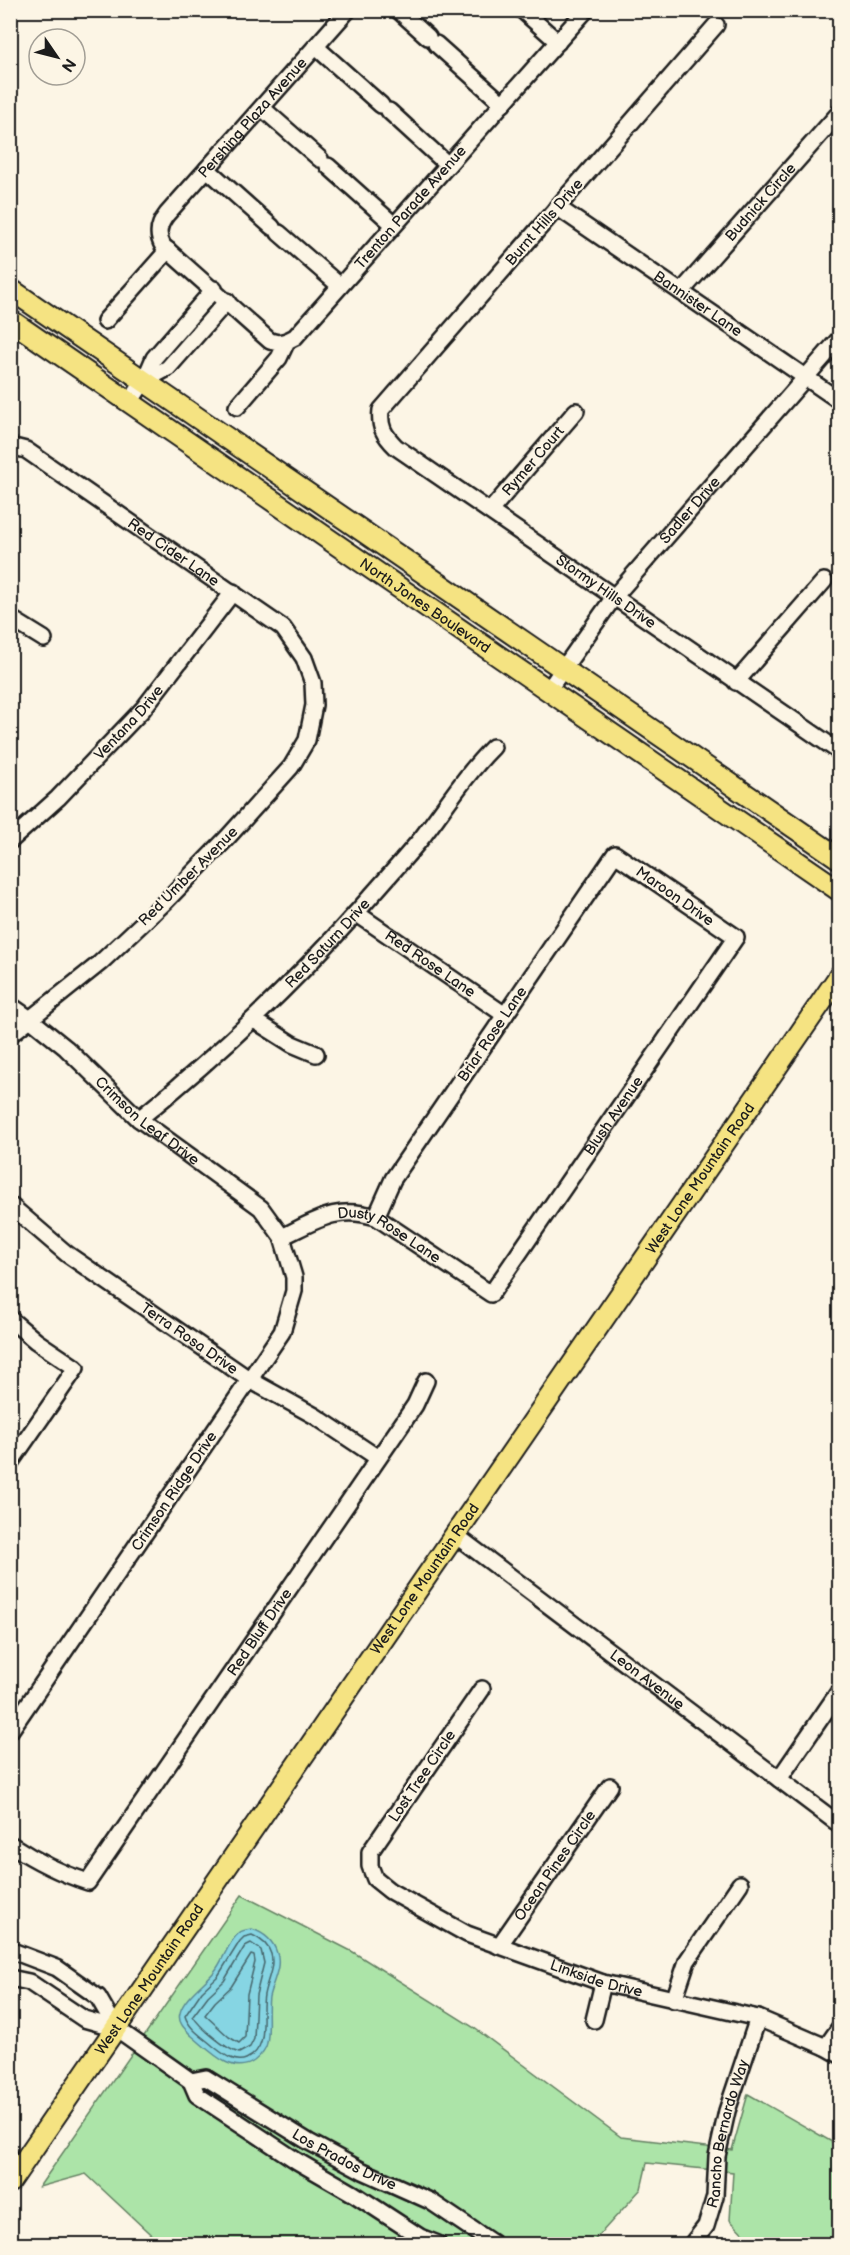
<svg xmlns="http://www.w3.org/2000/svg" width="850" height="2255" viewBox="0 0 850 2255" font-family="'Balsamiq Sans',sans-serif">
<rect width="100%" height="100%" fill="#fcf5e5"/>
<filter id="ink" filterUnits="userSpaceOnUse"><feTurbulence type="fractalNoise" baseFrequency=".0167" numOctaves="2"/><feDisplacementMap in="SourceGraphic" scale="12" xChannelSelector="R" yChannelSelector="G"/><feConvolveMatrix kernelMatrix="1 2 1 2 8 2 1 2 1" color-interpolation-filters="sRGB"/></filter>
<g filter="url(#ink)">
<!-- green -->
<path fill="#ace4a8" stroke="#648062" stroke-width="1.5" d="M 242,1895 L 353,1952 L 473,2027 L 621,2137 L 732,2150 L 748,2094 L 839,2146 L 839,2244 L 753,2244 L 730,2220 L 733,2172 L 647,2163 L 641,2189 L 591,2244 L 505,2243 L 504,2244 L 161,2244 L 86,2174 L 39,2187 Z"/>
<!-- water -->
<path fill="#86d5e3" stroke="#5c8b93" stroke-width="1.5" d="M 252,1929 C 264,1933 273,1940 277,1953 C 282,1967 272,1983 269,1997 C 267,2012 270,2028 267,2043 C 266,2050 260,2056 254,2061 C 232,2077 208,2049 192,2036 C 186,2030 177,2023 180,2013 C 183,1998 205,1983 214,1972 C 224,1960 227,1943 239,1933 C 242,1930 247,1930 252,1929 Z"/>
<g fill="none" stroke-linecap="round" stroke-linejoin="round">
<!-- shore -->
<g stroke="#46666c" stroke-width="1.5">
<path d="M 252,1935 C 261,1939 268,1944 271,1954 C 275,1967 266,1982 264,1995 C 260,2016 271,2048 246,2059 C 234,2064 222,2053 213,2046 C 203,2037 189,2029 185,2016 L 202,1991 L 218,1976 L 240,1941 L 244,1937 Z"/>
<path d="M 251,1943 L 261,1950 L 264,1963 L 256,1995 L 254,2039 L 250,2047 L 239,2053 C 226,2049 199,2027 193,2016 L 208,1996 L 224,1981 L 245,1946 Z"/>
<path d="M 251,1955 L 254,1956 L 255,1962 L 247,1994 L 245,2037 L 239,2043 L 229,2037 L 205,2015 L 215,2002 L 231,1987 Z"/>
</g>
<defs>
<g id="minor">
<path d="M 398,10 L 428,37"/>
<path d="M 522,10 L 558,42"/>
<path id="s1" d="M 716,25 L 381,410 C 379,427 384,435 396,447 L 840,752"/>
<path d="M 436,44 L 503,104"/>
<path d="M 316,47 L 381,105"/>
<path d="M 262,108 L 320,159"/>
<path d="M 389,111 L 448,165"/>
<path d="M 328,166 L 394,225"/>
<path d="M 207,169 L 272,227"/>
<path id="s2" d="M 557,207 L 840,401"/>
<path d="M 279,233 L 340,286"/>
<path id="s3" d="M 681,292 L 840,112"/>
<path d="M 105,321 L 168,250"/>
<path id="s4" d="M 287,341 L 278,343 L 270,341 L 163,246 C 156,234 159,224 167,214 L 348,10"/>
<path d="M 144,381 L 168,368 L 227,301"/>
<path d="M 130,402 L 144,381 L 154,358 L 214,289"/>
<path id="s5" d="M 237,407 L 279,358 L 287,341 L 295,337 L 586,10"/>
<path id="s6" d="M 10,446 L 26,450 L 283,628 L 304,658 L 313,683 L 314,705 L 307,740 L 291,767 L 227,838 L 165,902 L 100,963 L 10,1035"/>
<path id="s7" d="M 490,511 L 576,411"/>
<path d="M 10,618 L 44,639"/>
<path d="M 736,682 L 824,581"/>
<path id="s8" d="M 549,689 L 614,597 L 840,338"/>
<path id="s9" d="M 10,841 L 58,798 L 143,709 L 233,592"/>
<path id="s10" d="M 356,913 L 505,1015"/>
<path id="s11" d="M 10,1005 L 30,1019 L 66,1048 L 139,1119 L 261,1208 L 282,1237 L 294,1277 L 294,1291 L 282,1332 L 10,1731"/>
<path d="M 254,1020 L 292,1044 L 316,1054"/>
<path id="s12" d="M 139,1119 C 217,1056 290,987 357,912 C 378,888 400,864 420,840 C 444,809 465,775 493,747"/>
<path id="s13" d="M 10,1205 L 67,1254 L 250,1380 L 315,1416 L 378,1458"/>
<path id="s14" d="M 282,1237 C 317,1220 337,1205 376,1217 L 491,1294 L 736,937 L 615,854 L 393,1179 L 376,1217"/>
<path d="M 10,1319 L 36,1341 L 76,1368 L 10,1463"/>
<path id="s15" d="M 454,1534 L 840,1825"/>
<path id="s16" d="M 482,1689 L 370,1852 L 370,1866 L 375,1879 L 390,1891 L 467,1934 L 603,1983 L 758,2018 L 826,2047 L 840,2055"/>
<path d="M 779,1779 L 840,1690"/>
<path id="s17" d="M 10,1844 C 36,1861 59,1873 88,1882 L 415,1405 L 426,1381"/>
<path id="s18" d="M 499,1946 L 610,1786"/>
<path d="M 10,1952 L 15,1952 L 57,1968 L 98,1997 L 116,2028"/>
<path d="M 10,1978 L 29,1982 L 84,2019 L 116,2028 L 191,2081 L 197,2095 L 297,2161 L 354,2194 L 420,2237 L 438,2244"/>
<path d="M 674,2000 L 687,1961 L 740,1884"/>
<path d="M 594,2020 L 603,1983"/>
<path d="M 826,2047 L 840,2027"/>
<path id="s19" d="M 191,2081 L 206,2078 L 309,2142 L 363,2171 L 430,2201 L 494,2244"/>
<path id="s20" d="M 692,2244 L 706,2226 L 715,2196 L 717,2156 L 727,2111 L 758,2018"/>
</g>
<g id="major">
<path d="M 10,289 L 840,859"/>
<path id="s21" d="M 10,320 L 840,891"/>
<path id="s22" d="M 10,2182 L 840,975"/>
</g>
</defs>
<!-- minor casing -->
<use href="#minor" stroke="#1c1c1c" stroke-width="20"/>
<!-- major casing -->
<use href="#major" stroke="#1c1c1c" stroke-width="24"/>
<!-- minor -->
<use href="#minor" stroke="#fcf5e5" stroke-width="15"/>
<!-- major -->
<use href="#major" stroke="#f5e382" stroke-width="20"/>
</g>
</g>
<g text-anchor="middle" stroke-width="4.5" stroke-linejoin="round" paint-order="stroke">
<!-- street labels -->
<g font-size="15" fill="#1c1c1c" stroke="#fcf5e5">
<text dy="5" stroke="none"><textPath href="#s4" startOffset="324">Pershing Plaza Avenue</textPath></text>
<text dy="5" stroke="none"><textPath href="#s3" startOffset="120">Budnick Circle</textPath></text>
<text dy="5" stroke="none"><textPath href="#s5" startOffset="266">Trenton Parade Avenue</textPath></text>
<text transform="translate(544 222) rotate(-49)" y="5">Burnt Hills Drive</text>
<text dy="5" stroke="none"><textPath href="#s2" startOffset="171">Bannister Lane</textPath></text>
<text dy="5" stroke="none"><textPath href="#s7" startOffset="66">Rymer Court</textPath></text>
<text dy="5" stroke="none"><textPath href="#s8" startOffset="228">Sadler Drive</textPath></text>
<text dy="5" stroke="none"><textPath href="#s6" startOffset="196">Red Cider Lane</textPath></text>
<text dy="5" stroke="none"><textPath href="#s1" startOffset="807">Stormy Hills Drive</textPath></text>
<text dy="5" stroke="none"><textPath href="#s21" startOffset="504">North Jones Boulevard</textPath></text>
<text dy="5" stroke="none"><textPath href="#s9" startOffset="168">Ventana Drive</textPath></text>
<text transform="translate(188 876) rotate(-45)" y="5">Red Umber Avenue</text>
<text transform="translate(675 896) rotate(35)" y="5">Maroon Drive</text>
<text dy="5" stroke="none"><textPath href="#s12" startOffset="258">Red Saturn Drive</textPath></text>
<text dy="5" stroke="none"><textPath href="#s10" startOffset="90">Red Rose Lane</textPath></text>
<text transform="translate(492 1034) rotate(-56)" y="5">Briar Rose Lane</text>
<text dy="5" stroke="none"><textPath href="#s14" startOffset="454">Blush Avenue</textPath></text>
<text dy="5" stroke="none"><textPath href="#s11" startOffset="180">Crimson Leaf Drive</textPath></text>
<text dy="5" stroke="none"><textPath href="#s22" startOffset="1218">West Lone Mountain Road</textPath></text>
<text dy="5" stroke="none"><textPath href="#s14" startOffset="118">Dusty Rose Lane</textPath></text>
<text dy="5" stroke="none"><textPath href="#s13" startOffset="224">Terra Rosa Drive</textPath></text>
<text transform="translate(174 1491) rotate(-56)" y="5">Crimson Ridge Drive</text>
<text dy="5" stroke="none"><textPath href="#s22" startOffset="732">West Lone Mountain Road</textPath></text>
<text dy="5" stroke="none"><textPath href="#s17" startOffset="390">Red Bluff Drive</textPath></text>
<text dy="5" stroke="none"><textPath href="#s15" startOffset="242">Leon Avenue</textPath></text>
<text transform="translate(422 1776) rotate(-56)" y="5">Lost Tree Circle</text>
<text dy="5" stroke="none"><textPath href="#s18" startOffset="98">Ocean Pines Circle</textPath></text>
<text dy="5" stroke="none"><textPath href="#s16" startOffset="470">Linkside Drive</textPath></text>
<text dy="5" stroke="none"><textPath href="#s22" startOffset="246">West Lone Mountain Road</textPath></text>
<text dy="5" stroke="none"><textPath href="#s20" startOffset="118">Rancho Bernardo Way</textPath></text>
<text dy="5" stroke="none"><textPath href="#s19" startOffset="176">Los Prados Drive</textPath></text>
</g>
</g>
<!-- margin -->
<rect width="850" height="2255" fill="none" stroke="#fcf5e5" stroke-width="36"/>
<rect x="18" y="18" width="814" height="2219" fill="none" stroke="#1c1c1c" stroke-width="2" filter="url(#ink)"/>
<!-- north arrow -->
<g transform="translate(57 57) rotate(125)"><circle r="28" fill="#fcf5e5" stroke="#a29e95" stroke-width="1.5"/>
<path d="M0-4.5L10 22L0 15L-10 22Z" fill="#1c1c1c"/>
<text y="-9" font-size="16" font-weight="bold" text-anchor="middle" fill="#1c1c1c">N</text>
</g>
</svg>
